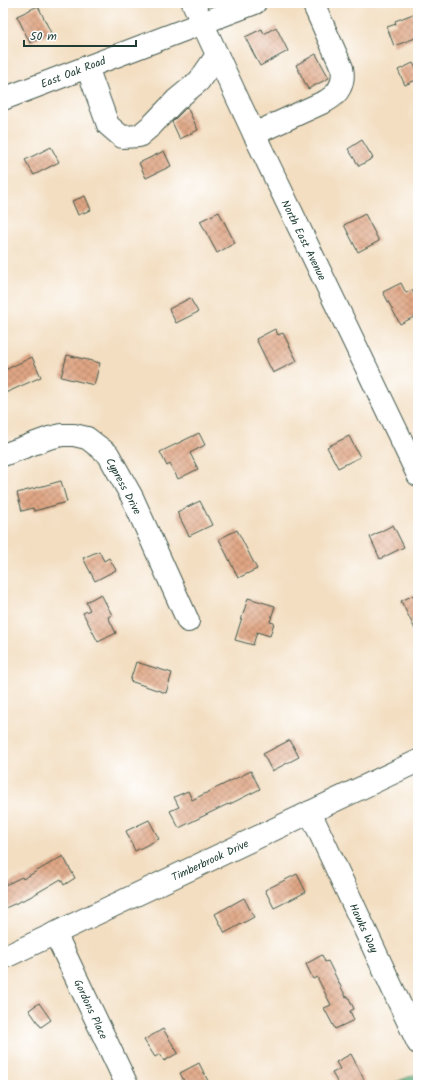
<svg xmlns="http://www.w3.org/2000/svg" width="421" height="1088" viewBox="0 0 421 1088" font-family="Kalam,sans-serif">
<defs>
<pattern id="forest-crowns" width="20" height="18" patternUnits="userSpaceOnUse"><rect width="20" height="18" fill="#5cac79"/><path d="M2 6a3 3 0 1 1 6 0M12 15a3 3 0 1 1 6 0" fill="none" stroke="#4b8d64"/></pattern>
<pattern id="building-cross-hatch" width="8" height="8" patternUnits="userSpaceOnUse"><rect width="8" height="8" fill="#e0a684"/><path d="M0 0l8 8M0 8l8-8" fill="none" stroke="#b5886d"/></pattern>
</defs>
<rect width="100%" height="100%" fill="#fff"/>
<filter id="ink" filterUnits="userSpaceOnUse"><feTurbulence type="fractalNoise" baseFrequency=".025" numOctaves="2"/><feDisplacementMap in="SourceGraphic" scale="8" xChannelSelector="R" yChannelSelector="G"/><feConvolveMatrix kernelMatrix="1 2 1 2 8 2 1 2 1" color-interpolation-filters="sRGB"/></filter>
<filter id="wash" filterUnits="userSpaceOnUse"><feTurbulence type="fractalNoise" baseFrequency=".012" numOctaves="4" result="noise"/><feDisplacementMap in="SourceGraphic" scale="16" xChannelSelector="R" yChannelSelector="G"/><feGaussianBlur stdDeviation="0.9" result="paint"/><feColorMatrix in="noise" values="0 0 0 0 0 0 0 0 0 0 0 0 0 0 0 0 0 1.4 0 .05"/><feComposite in="paint" operator="in"/></filter>
<g filter="url(#wash)">
<rect width="100%" height="100%" fill="#f3dec1"/>
<!-- forest -->
<path fill="url(#forest-crowns)" stroke="#3e7456" d="M 418,1073 L 418,1085 L 389,1085 Z"/>
<g id="blocks">
<!-- building -->
<g fill="url(#building-cross-hatch)">
<path d="M 38,6 L 51,33 L 30,43 L 17,16 Z"/>
<path d="M 413,14 L 418,28 L 418,37 L 394,46 L 387,27 L 396,24 L 395,21 Z"/>
<path d="M 276,27 L 288,51 L 260,66 L 245,37 L 262,29 L 264,34 Z"/>
<path d="M 316,54 L 329,78 L 308,89 L 296,65 Z"/>
<path d="M 413,63 L 418,72 L 418,79 L 405,85 L 398,70 Z"/>
<path d="M 187,107 L 198,130 L 180,139 L 172,122 Z"/>
<path d="M 362,140 L 373,158 L 359,166 L 348,149 Z"/>
<path d="M 51,147 L 59,162 L 34,175 L 25,160 Z"/>
<path d="M 164,151 L 171,166 L 146,178 L 139,163 Z"/>
<path d="M 85,196 L 91,210 L 78,215 L 72,201 Z"/>
<path d="M 219,212 L 235,243 L 217,253 L 200,221 Z"/>
<path d="M 365,214 L 379,241 L 358,252 L 344,225 Z"/>
<path d="M 401,283 L 406,293 L 412,290 L 418,302 L 418,315 L 400,324 L 383,292 Z"/>
<path d="M 190,298 L 198,312 L 176,323 L 169,309 Z"/>
<path d="M 275,329 L 278,335 L 283,333 L 297,361 L 273,373 L 256,339 Z"/>
<path d="M 67,355 L 100,363 L 94,385 L 61,377 Z"/>
<path d="M 32,357 L 41,377 L 3,394 L 3,371 Z"/>
<path d="M 199,433 L 205,445 L 190,453 L 198,469 L 178,479 L 170,464 L 167,466 L 160,452 Z"/>
<path d="M 349,436 L 360,457 L 338,468 L 327,447 Z"/>
<path d="M 61,481 L 67,502 L 34,511 L 33,508 L 22,511 L 17,493 Z"/>
<path d="M 200,501 L 212,525 L 189,536 L 177,512 Z"/>
<path d="M 393,525 L 404,547 L 380,559 L 370,537 Z"/>
<path d="M 237,530 L 257,569 L 238,578 L 219,539 Z"/>
<path d="M 99,551 L 104,561 L 109,558 L 116,570 L 95,581 L 83,558 Z"/>
<path d="M 418,593 L 418,635 L 401,601 Z"/>
<path d="M 101,594 L 112,615 L 108,617 L 116,633 L 98,642 L 83,613 L 90,610 L 86,602 Z"/>
<path d="M 248,598 L 275,606 L 270,622 L 274,623 L 270,636 L 257,632 L 253,645 L 235,640 Z"/>
<path d="M 136,662 L 172,673 L 166,693 L 130,681 Z"/>
<path d="M 290,740 L 299,757 L 272,771 L 263,754 Z"/>
<path d="M 251,771 L 260,789 L 228,805 L 228,804 L 179,828 L 170,811 L 179,807 L 174,797 L 188,791 L 192,800 Z"/>
<path d="M 149,820 L 159,839 L 135,851 L 126,831 Z"/>
<path d="M 63,856 L 75,878 L 64,885 L 61,879 L 30,897 L 3,909 L 3,886 L 22,877 L 23,879 Z"/>
<path d="M 297,874 L 306,892 L 274,908 L 265,890 Z"/>
<path d="M 244,898 L 254,917 L 225,933 L 215,914 Z"/>
<path d="M 322,955 L 325,962 L 328,961 L 346,997 L 348,996 L 354,1009 L 350,1011 L 354,1020 L 335,1029 L 324,1008 L 331,1005 L 317,977 L 313,979 L 306,964 Z"/>
<path d="M 39,1003 L 51,1020 L 41,1027 L 29,1010 Z"/>
<path d="M 163,1029 L 178,1053 L 164,1061 L 160,1054 L 155,1057 L 144,1040 Z"/>
<path d="M 351,1054 L 367,1085 L 339,1085 L 332,1073 L 340,1069 L 336,1062 Z"/>
<path d="M 199,1063 L 210,1085 L 186,1085 L 180,1073 Z"/>
</g>
</g>
</g>
<g filter="url(#ink)">
<use href="#blocks" fill-opacity="0" stroke="#3f5549" stroke-width="1"/>
<g fill="none" stroke-linecap="round" stroke-linejoin="round">
<defs>
<g id="minor">
<path d="M 193,3 L 255,136 L 418,475"/>
<path d="M 87,67 L 108,125 L 122,137 L 139,136 L 152,125 L 176,100 L 199,81 L 217,55"/>
<path d="M 3,99 L 255,3"/>
<path d="M 254,134 L 326,101 C 339,94 345,83 342,68 L 313,3"/>
<path d="M 3,455 L 49,438 L 62,435 L 74,435 L 87,438 L 108,454 L 132,497 L 188,621"/>
<path d="M 310,812 L 418,1043"/>
<path d="M 55,933 L 127,1085"/>
<path d="M 3,958 L 418,761"/>
</g>
</defs>
<!-- minor casing -->
<use href="#minor" stroke="#3f5549" stroke-width="24"/>
<!-- minor -->
<use href="#minor" stroke="#fff" stroke-width="22"/>
</g>
</g>
<g text-anchor="middle" stroke-width="3" stroke-linejoin="round" paint-order="stroke">
<!-- street labels -->
<g font-size="11" fill="#1f3d34" stroke="#fff">
<text transform="translate(73 72) rotate(-21)" y="4">East Oak Road</text>
<text transform="translate(304 240) rotate(64)" y="4">North East Avenue</text>
<text transform="translate(124 486) rotate(62)" y="4">Cypress Drive</text>
<text transform="translate(210 860) rotate(-25)" y="4">Timberbrook Drive</text>
<text transform="translate(364 928) rotate(65)" y="4">Hawks Way</text>
<text transform="translate(91 1009) rotate(65)" y="4">Gordons Place</text>
</g>
</g>
<!-- margin -->
<rect width="421" height="1088" fill="none" stroke="#fff" stroke-width="16"/>
<!-- scale -->
<path d="M24 40v6h112v-6" fill="none" stroke="#1f3d34" stroke-width="2"/>
<text x="30" y="40" font-size="12" fill="#1f3d34" stroke="#ffffff" stroke-width="3" paint-order="stroke">50 m</text>
</svg>
